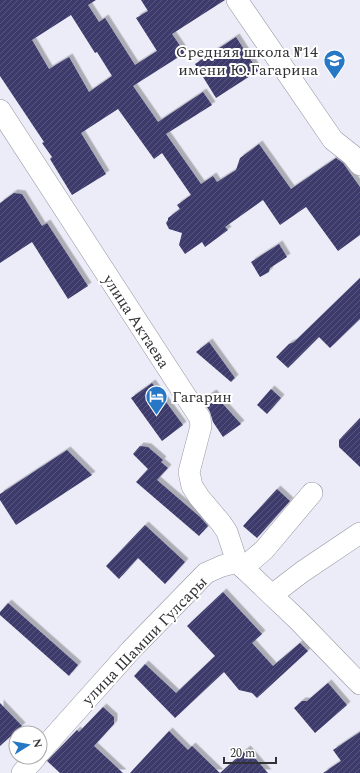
<svg xmlns="http://www.w3.org/2000/svg" width="360" height="773" viewBox="0 0 360 773" font-family="Spectral,serif">
<defs>
<pattern id="building-hatch" width="6" height="6" patternUnits="userSpaceOnUse"><rect width="6" height="6" fill="#3d3b6c"/><path d="M-1 1l2-2M0 6l6-6M5 7l2-2" fill="none" stroke="#58567d"/></pattern>
<filter id="shadow"><feDropShadow dx="3.5" dy="-3.5" stdDeviation="0" flood-color="#0004"/></filter>
</defs>
<rect width="100%" height="100%" fill="#ececf8"/>
<!-- building -->
<g fill="url(#building-hatch)" fill-rule="evenodd" filter="url(#shadow)">
<path d="M 0,0 L 96,0 L 88,5 L 99,22 L 105,18 L 135,65 L 157,51 L 136,18 L 148,11 L 141,0 L 225,0 L 172,34 L 185,53 L 133,86 L 158,122 L 203,92 L 212,105 L 166,134 L 201,184 L 213,176 L 217,182 L 236,170 L 240,158 L 259,144 L 291,189 L 336,158 L 343,163 L 360,187 L 360,235 L 338,251 L 306,207 L 280,225 L 263,200 L 225,227 L 228,230 L 205,247 L 202,242 L 185,254 L 179,245 L 182,233 L 169,229 L 166,223 L 168,220 L 168,218 L 180,209 L 177,205 L 191,195 L 162,153 L 154,159 L 118,109 L 81,133 L 106,174 L 72,195 L 50,159 L 52,157 L 42,143 L 44,142 L 0,76 ZM 71,15 L 95,53 L 97,52 L 112,76 L 89,92 L 69,57 L 49,69 L 32,40 Z"/>
<path d="M 236,37 L 258,71 L 216,98 L 195,64 Z"/>
<path d="M 14,193 L 22,194 L 42,226 L 47,223 L 88,286 L 68,299 L 32,242 L 0,263 L 0,203 Z"/>
<path d="M 279,244 L 287,257 L 270,268 L 269,272 L 260,277 L 251,262 Z"/>
<path d="M 360,278 L 360,319 L 330,348 L 319,337 L 288,368 L 276,357 L 289,344 L 294,342 Z"/>
<path d="M 209,342 L 235,378 L 231,382 L 196,352 Z"/>
<path d="M 152,383 L 183,425 L 162,441 L 131,398 Z"/>
<path d="M 271,389 L 281,398 L 267,414 L 257,405 Z"/>
<path d="M 213,393 L 241,424 L 223,437 L 213,422 L 210,412 L 203,400 Z"/>
<path d="M 360,418 L 360,467 L 339,447 L 339,440 Z"/>
<path d="M 140,446 L 148,447 L 163,460 L 161,462 L 168,468 L 157,480 L 200,517 L 208,526 L 199,536 L 136,482 L 148,469 L 133,454 Z"/>
<path d="M 67,450 L 92,475 L 16,525 L 0,500 L 0,494 Z"/>
<path d="M 277,489 L 290,501 L 257,538 L 243,526 Z"/>
<path d="M 145,525 L 185,562 L 165,584 L 138,558 L 119,579 L 106,566 Z"/>
<path d="M 223,592 L 262,634 L 252,643 L 273,666 L 300,643 L 308,651 L 257,698 L 252,693 L 239,690 L 224,672 L 175,718 L 134,676 L 145,664 L 176,693 L 215,656 L 187,626 Z"/>
<path d="M 8,603 L 78,665 L 69,676 L 0,615 L 0,612 Z"/>
<path d="M 328,683 L 347,705 L 315,733 L 294,708 L 302,701 L 307,701 Z"/>
<path d="M 0,703 L 22,726 L 0,746 Z"/>
<path d="M 103,707 L 114,717 L 114,724 L 94,746 L 123,773 L 60,773 L 47,761 L 77,730 L 79,732 Z"/>
<path d="M 169,731 L 188,750 L 192,746 L 220,773 L 247,749 L 268,773 L 130,773 Z"/>
<path d="M 360,732 L 360,773 L 323,773 L 341,761 L 333,750 Z"/>
</g>
<g fill="none" stroke-linecap="round" stroke-linejoin="round">
<defs>
<g id="minor">
<path d="M 237,0 L 333,140 L 352,155 L 360,165"/>
<path d="M 0,110 L 200,418 L 201,426 L 189,472 L 192,486 L 199,497 L 221,523 L 227,532 L 237,562"/>
<path d="M 237,562 L 298,620 L 360,684"/>
<path d="M 243,568 L 264,550 L 312,493"/>
<path d="M 272,595 L 302,572 L 360,533"/>
<path d="M 40,752 L 131,650 L 206,573 L 222,566 L 237,562"/>
<path d="M 22,773 L 36,757"/>
</g>
</defs>
<!-- minor casing -->
<use href="#minor" stroke="#9595a0" stroke-width="22"/>
<!-- minor -->
<use href="#minor" stroke="#fff" stroke-width="21"/>
</g>
<!-- icons -->
<defs>
<symbol id="school-pin" viewBox="-11 -11 22 30"><path d="M0 17L-7.5 6A9.5 9.5 0 1 1 7.5 6Z" fill="#2678c6" stroke="#fff"/><path d="M0-5L7-2L0 1L-7-2ZM-4 1L0 2.5L4 1V4Q0 6-4 4Z" fill="#fff"/></symbol>
<symbol id="hotel-pin" viewBox="-11 -11 22 30"><path d="M0 17L-7.5 6A9.5 9.5 0 1 1 7.5 6Z" fill="#2678c6" stroke="#fff"/><path d="M-6-4.5h1.5V1H6V5H4.5V3h-9V5H-6ZM-4 0a1.8 1.8 0 1 1 3.6 0ZM.5 0V-2.5h3Q6-2.5 6 0Z" fill="#fff"/></symbol>
</defs>
<g fill-rule="evenodd">
<use href="#school-pin" x="322" y="48" width="25" height="34"/>
<use href="#hotel-pin" x="144" y="384" width="25" height="34"/>
</g>
<g text-anchor="middle" stroke-width="4" stroke-linejoin="round" paint-order="stroke">
<!-- poi labels -->
<g font-size="16" fill="#323236" stroke="#fff" text-anchor="end">
<text x="318" y="57">Средняя школа №14<tspan x="318" dy="18">имени Ю.Гагарина</tspan></text>
<text x="172" y="402" text-anchor="start">Гагарин</text>
</g>
<!-- street labels -->
<g font-size="16" fill="#323236" stroke="#fff">
<text transform="translate(137 321) rotate(57)" y="6">улица Актаева</text>
<text transform="translate(144 640) rotate(-46)" y="6">улица Шамши Гулсары</text>
</g>
</g>
<!-- north arrow -->
<g transform="translate(28 745) rotate(79)"><circle r="19" fill="#ffffff" stroke="#adadaf"/>
<path d="M0-3L7 15L0 10L-7 15Z" fill="#2678c6"/>
<text y="-6" font-size="11" font-weight="bold" text-anchor="middle" fill="#323236">N</text>
</g>
<!-- scale -->
<path d="M224 757v6h52v-6" fill="none" stroke="#323236" stroke-width="2"/>
<text x="230" y="757" font-size="12" fill="#323236" stroke="#ffffff" stroke-width="3" paint-order="stroke">20 m</text>
</svg>
